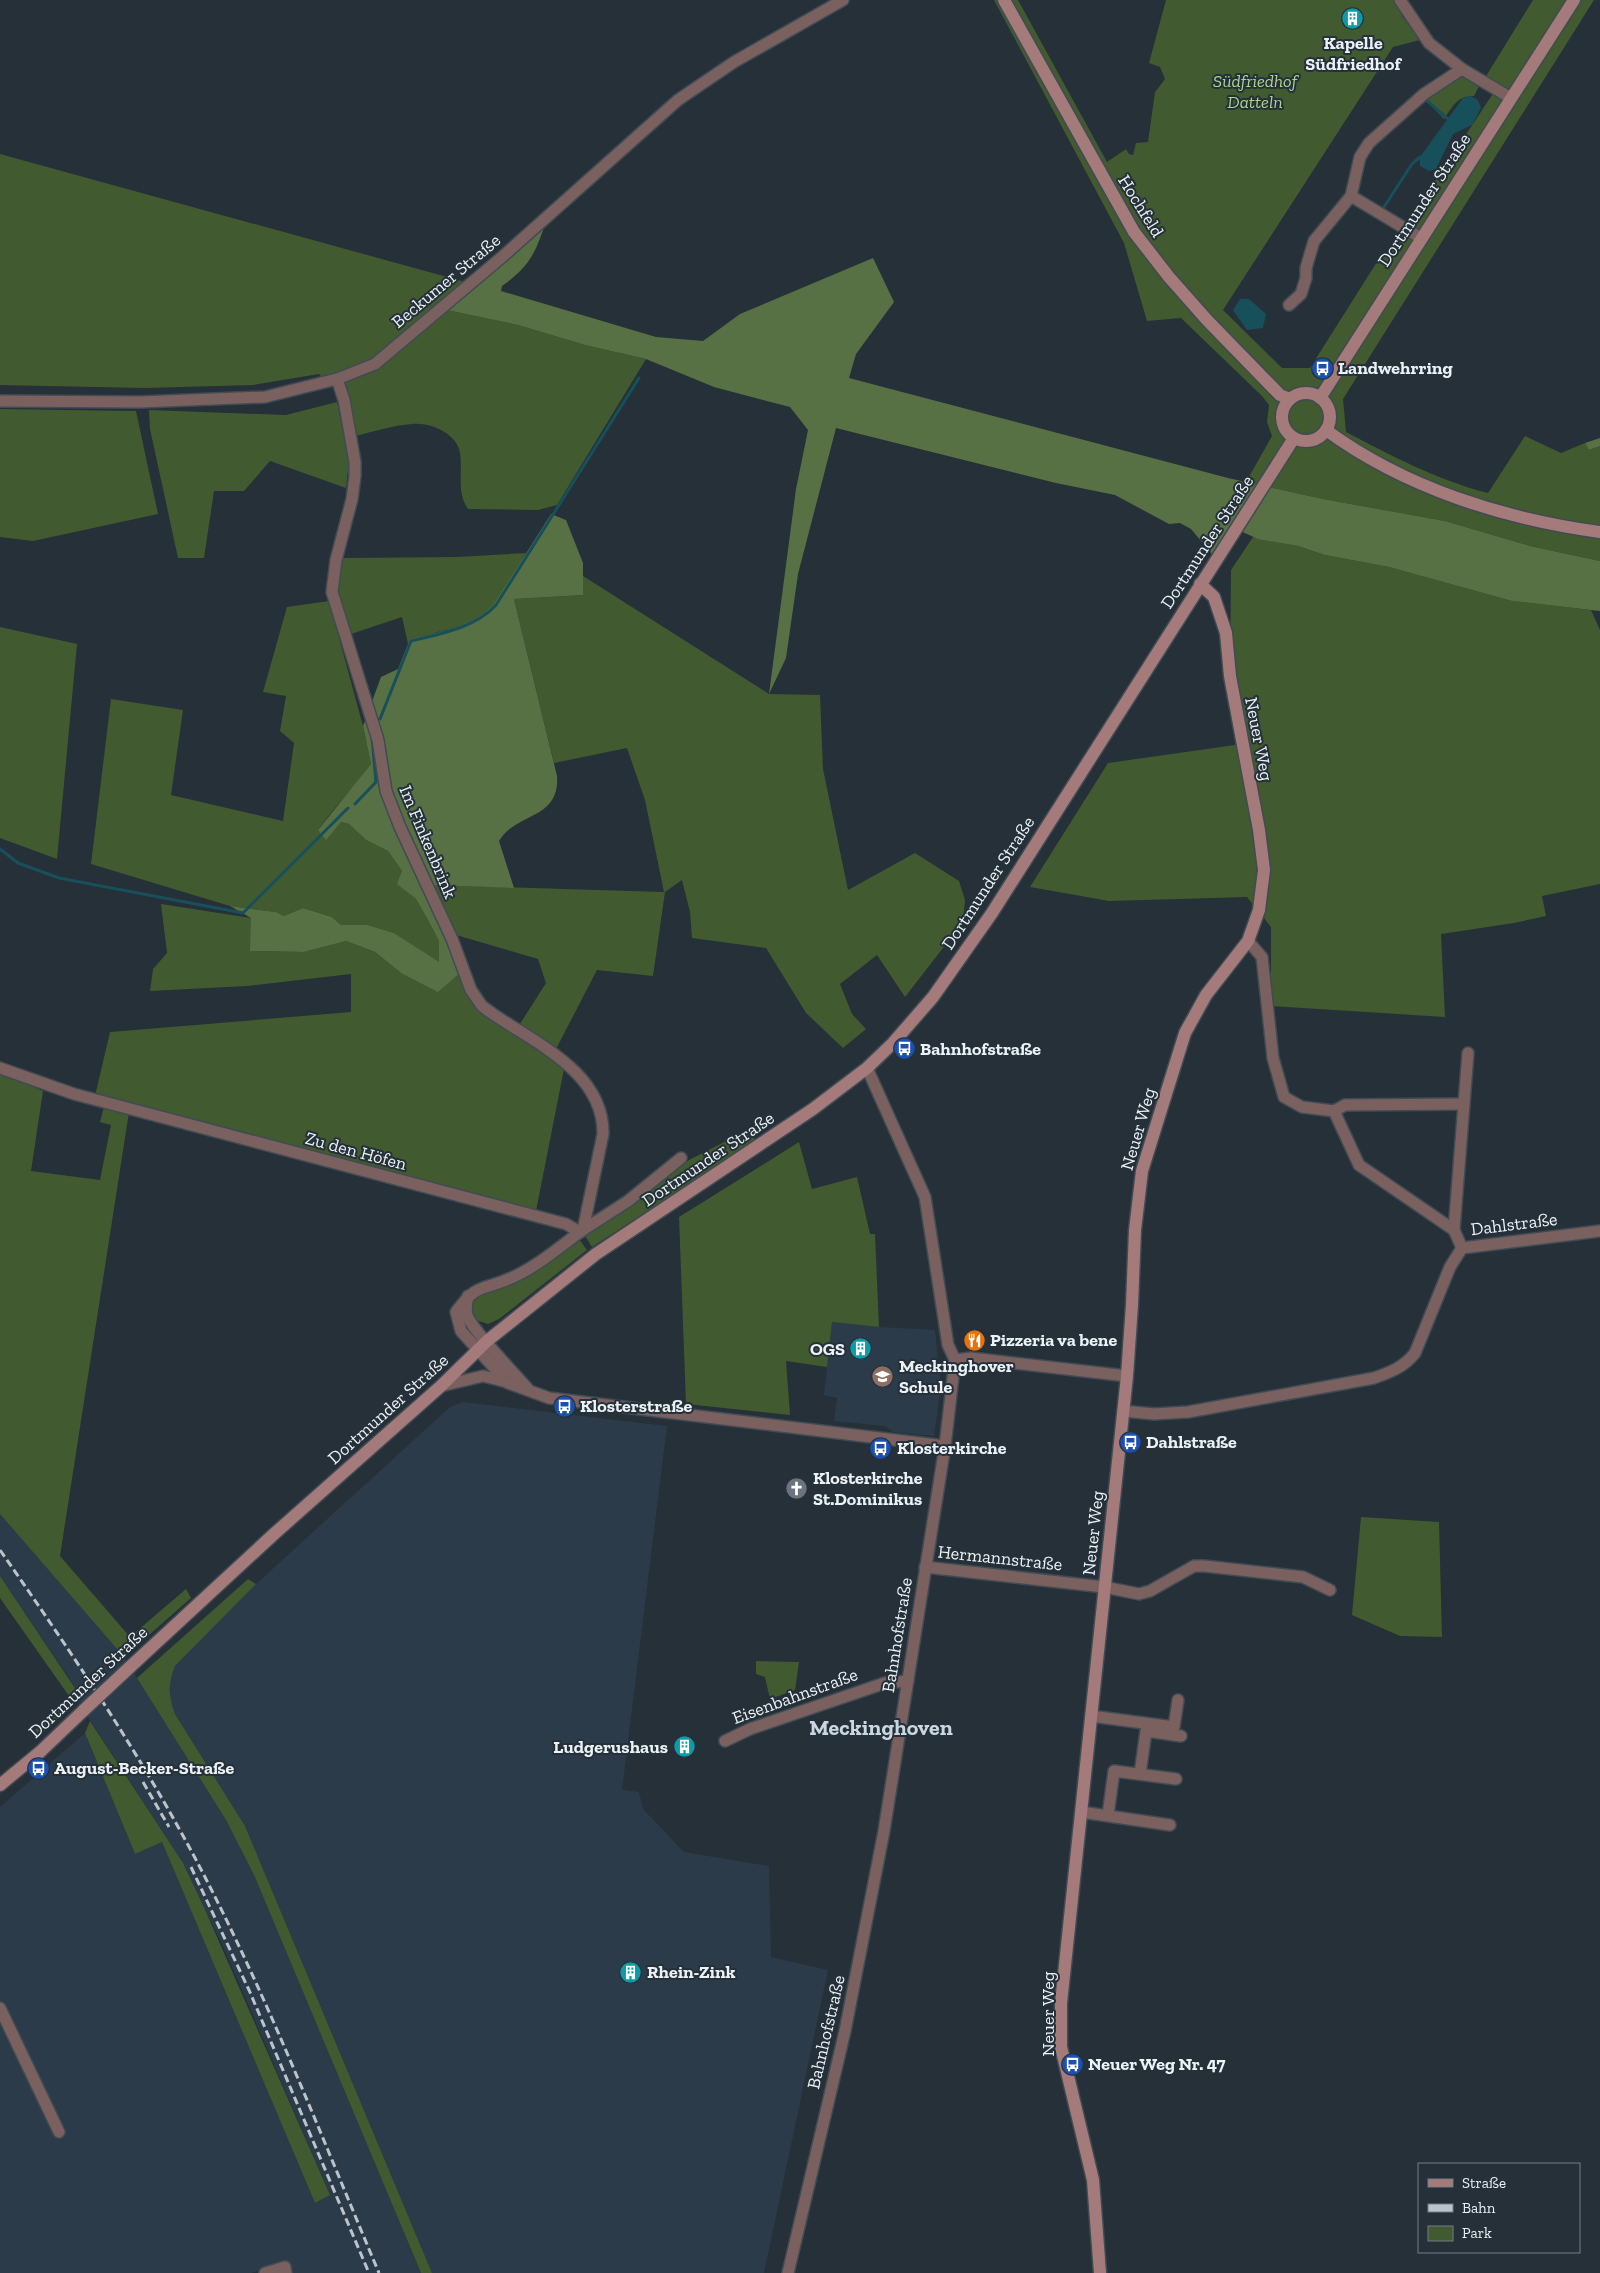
<svg xmlns="http://www.w3.org/2000/svg" width="1600" height="2273" viewBox="0 0 1600 2273" font-family="'Zilla Slab',serif">
<rect width="100%" height="100%" fill="#253039"/>
<!-- built -->
<g fill="#2b3b49">
<path d="M 832,1322 L 879,1327 L 935,1330 L 941,1386 L 934,1436 L 893,1432 L 885,1426 L 834,1421 L 837,1398 L 824,1395 Z"/>
<path d="M 463,1402 L 667,1426 L 622,1790 L 639,1792 L 643,1809 L 684,1852 L 769,1866 L 771,1957 L 828,1970 L 764,2273 L 432,2273 L 245,1826 L 175,1714 L 169,1698 L 170,1680 L 175,1666 L 256,1584 L 450,1407 Z"/>
<path d="M 0,1514 L 124,1657 L 226,1820 L 254,1875 L 421,2273 L 291,2273 L 287,2262 L 251,2273 L 0,2273 L 0,1807 L 85,1733 L 135,1854 L 162,1842 L 315,2203 L 330,2195 L 225,1951 L 183,1863 L 77,1700 L 81,1697 L 70,1679 L 0,1576 Z"/>
</g>
<!-- green -->
<g fill="#425a2f">
<path d="M 994,0 L 1018,0 L 1107,162 L 1126,149 L 1129,154 L 1133,155 L 1136,143 L 1148,142 L 1155,92 L 1165,79 L 1160,67 L 1149,63 L 1166,0 L 1397,0 L 1402,16 L 1420,40 L 1393,47 L 1223,310 L 1282,368 L 1310,368 L 1375,265 L 1390,251 L 1408,222 L 1496,89 L 1483,81 L 1533,0 L 1594,0 L 1343,399 L 1346,432 C 1392,456 1437,480 1488,493 L 1525,436 L 1561,453 L 1585,443 L 1589,450 L 1600,446 L 1600,561 L 1530,546 L 1445,521 L 1323,499 L 1246,482 L 1272,436 L 1267,422 L 1269,405 L 1262,396 L 1181,318 L 1147,321 L 1124,243 Z"/>
<path d="M 1459,75 L 1479,86 L 1474,96 C 1457,96 1453,106 1444,119 L 1425,99 Z"/>
<path d="M 0,154 L 469,283 L 373,361 L 323,378 L 319,374 L 253,385 L 145,388 L 0,385 Z"/>
<path d="M 442,309 L 518,325 L 585,345 L 646,359 L 557,505 L 538,510 L 468,509 C 456,491 463,474 460,453 C 457,433 430,422 412,424 C 393,425 373,432 355,436 L 347,386 L 344,387 L 341,379 L 376,365 Z"/>
<path d="M 337,402 L 349,461 L 346,488 L 270,461 L 244,491 L 214,491 L 204,558 L 178,558 L 150,429 L 149,410 L 286,415 Z"/>
<path d="M 0,409 L 136,411 L 158,514 L 33,541 L 0,537 Z"/>
<path d="M 1253,537 L 1298,546 L 1325,555 L 1389,567 L 1512,601 L 1591,610 L 1600,630 L 1600,884 L 1542,896 L 1546,916 L 1514,923 L 1441,934 L 1445,1017 L 1271,1006 L 1271,927 L 1247,897 L 1109,901 L 1030,887 L 1108,763 L 1242,744 L 1230,676 L 1231,570 Z"/>
<path d="M 526,553 C 517,569 498,605 484,615 C 468,626 430,634 410,639 L 408,644 L 402,617 L 351,634 L 339,599 L 338,589 L 343,558 L 457,557 Z"/>
<path d="M 583,576 L 769,694 L 820,695 L 823,769 L 848,890 L 915,853 L 959,881 L 965,900 L 963,922 L 905,997 L 877,955 L 840,984 L 852,1014 L 866,1029 L 843,1048 L 806,1013 L 766,948 L 692,938 L 690,912 L 682,880 L 665,892 L 653,976 L 597,970 L 555,1051 L 518,1027 L 546,983 L 538,959 L 456,935 L 433,885 L 664,892 L 645,800 L 627,748 L 554,763 L 514,599 L 583,595 Z"/>
<path d="M 329,601 L 363,726 L 371,764 C 355,787 334,807 318,830 L 341,822 L 349,824 L 366,840 L 388,851 L 402,871 L 398,884 L 416,899 L 429,922 L 439,941 L 439,963 L 394,933 L 368,925 L 341,925 L 332,917 L 303,908 L 284,916 L 276,912 L 230,906 L 91,864 L 111,699 L 183,710 L 171,795 L 283,821 L 294,743 L 280,731 L 286,696 L 263,692 L 287,607 Z"/>
<path d="M 0,627 L 77,644 L 57,859 L 0,838 Z"/>
<path d="M 161,904 L 251,918 L 251,951 L 304,952 L 346,941 L 375,952 L 401,973 L 462,971 L 468,990 L 565,1064 L 536,1211 L 95,1096 L 110,1032 L 351,1012 L 351,974 L 247,986 L 150,991 L 153,969 L 167,953 Z"/>
<path d="M 0,1072 L 43,1091 L 31,1171 L 100,1180 L 111,1125 L 100,1122 L 104,1107 L 129,1112 L 60,1556 L 130,1637 L 186,1589 L 191,1598 L 124,1657 L 0,1514 Z"/>
<path d="M 750,1129 L 755,1141 L 592,1247 L 585,1236 L 689,1160 Z"/>
<path d="M 799,1142 L 812,1189 L 857,1177 L 870,1234 L 875,1234 L 879,1327 L 832,1322 L 827,1367 L 786,1361 L 790,1415 L 686,1404 L 679,1217 Z"/>
<path d="M 579,1239 L 587,1250 L 499,1319 L 488,1324 L 476,1320 C 471,1311 470,1305 476,1296 Z"/>
<path d="M 1361,1517 L 1439,1522 L 1442,1637 L 1400,1636 L 1352,1615 Z"/>
<path d="M 0,1576 L 81,1697 L 40,1735 L 35,1730 L 69,1696 L 0,1598 Z"/>
<path d="M 248,1579 L 256,1584 L 175,1666 C 168,1683 168,1696 175,1714 L 245,1826 L 432,2273 L 421,2273 L 254,1875 L 226,1820 L 137,1678 Z"/>
<path d="M 756,1661 L 799,1662 L 795,1690 L 770,1699 L 765,1677 L 756,1674 Z"/>
<path d="M 90,1721 L 183,1863 L 203,1905 L 330,2195 L 315,2203 L 162,1842 L 135,1854 L 85,1733 Z"/>
</g>
<!-- forest -->
<g fill="#587144">
<path d="M 548,216 C 536,250 533,264 502,286 L 501,291 L 656,337 L 703,341 L 740,314 L 873,258 L 894,302 L 856,354 L 849,378 L 1228,478 L 1323,499 L 1445,521 L 1530,546 L 1600,561 L 1600,611 L 1512,601 L 1389,567 L 1325,555 L 1298,546 L 1258,539 L 1236,529 L 1216,559 L 1191,529 L 1180,523 L 1169,524 L 1115,495 L 1056,483 L 836,428 L 798,574 L 786,658 L 769,694 L 796,489 L 808,430 L 790,407 L 714,387 L 646,359 L 585,345 L 518,325 L 442,309 Z"/>
<path d="M 1600,438 L 1600,446 L 1589,450 L 1585,443 Z"/>
<path d="M 551,514 L 566,520 L 583,563 L 583,595 L 514,599 L 557,776 C 560,820 516,812 499,841 L 514,888 L 434,885 L 456,935 L 462,971 L 438,992 L 401,973 L 375,952 L 346,941 L 304,952 L 250,951 L 251,918 L 230,906 L 276,912 L 284,916 L 303,908 L 332,917 L 341,925 L 368,925 L 394,933 L 439,962 L 439,941 L 429,922 L 416,899 L 397,884 L 402,871 L 388,851 L 366,840 L 349,824 L 341,822 L 326,840 L 318,830 L 371,764 L 363,726 L 381,677 L 398,669 L 410,639 C 438,632 474,627 494,604 Z"/>
</g>
<!-- water -->
<g fill="#17505b">
<path d="M 1471,96 L 1478,100 L 1481,108 L 1472,125 L 1453,134 L 1436,169 L 1429,171 L 1420,166 L 1420,157 L 1463,98 Z"/>
<path d="M 1240,299 L 1249,299 L 1266,314 L 1263,328 L 1247,330 L 1233,310 Z"/>
</g>
<g fill="none" stroke-linecap="round" stroke-linejoin="round">
<!-- stream -->
<g stroke="#17505b" stroke-width="3">
<path d="M 1427,101 L 1448,119"/>
<path d="M 1384,207 L 1412,164 L 1420,157"/>
<path d="M 380,719 L 411,641 C 440,634 475,628 496,605 L 639,378"/>
<path d="M 355,804 L 376,782 L 372,737"/>
<path d="M 0,849 L 18,863 L 59,878 L 243,913 L 348,808"/>
</g>
<defs>
<g id="street">
<path d="M 1400,0 L 1429,43 L 1462,69 L 1511,98"/>
<path d="M 1351,196 L 1421,238"/>
<path d="M 1289,305 L 1301,294 L 1306,278 L 1306,268 L 1314,241 L 1351,196 L 1360,157 L 1369,143 L 1424,94 L 1462,69"/>
<path d="M 337,379 L 344,400 L 355,462 L 355,476 L 352,499 L 336,560 L 332,592 L 378,740 L 386,791 L 400,827 L 452,939 L 471,990 L 482,1006 L 493,1014 C 537,1044 604,1073 603,1134 L 583,1230 C 560,1246 537,1267 511,1278 C 482,1291 478,1282 456,1312 L 461,1331 L 508,1383 L 549,1398 L 945,1446"/>
<path d="M 0,401 L 140,402 L 265,397 L 337,379 L 375,364 L 502,257 L 678,100 L 734,62 L 843,0"/>
<path d="M 1248,941 L 1262,957 L 1273,1058 L 1284,1097 L 1302,1107 L 1334,1111"/>
<path d="M 0,1068 L 74,1094 L 566,1224 L 580,1232"/>
<path d="M 583,1230 L 628,1201 L 681,1158"/>
<path d="M 1454,1230 L 1359,1165 L 1334,1111 L 1345,1105 L 1464,1104"/>
<path d="M 1462,1248 L 1454,1230 L 1468,1053"/>
<path d="M 468,1296 C 467,1302 465,1308 467,1315 C 471,1329 516,1375 528,1389"/>
<path d="M 955,1360 L 971,1358 L 1127,1376"/>
<path d="M 441,1386 L 483,1376 L 507,1382"/>
<path d="M 1123,1411 L 1154,1414 L 1188,1412 L 1374,1378 C 1391,1372 1404,1367 1415,1353 L 1450,1267 L 1462,1248 L 1600,1231"/>
<path d="M 925,1567 L 1104,1587 L 1139,1594 L 1150,1591 L 1194,1566 L 1204,1566 L 1303,1577 L 1330,1590"/>
<path d="M 1091,1716 L 1174,1727 L 1178,1700"/>
<path d="M 725,1741 L 750,1729 L 885,1683 L 908,1681"/>
<path d="M 1140,1774 L 1146,1731 L 1181,1736"/>
<path d="M 1081,1812 L 1170,1825"/>
<path d="M 1108,1815 L 1114,1771 L 1176,1779"/>
<path d="M 0,2008 L 59,2132"/>
<path d="M 265,2273 L 285,2267 L 286,2273"/>
<path d="M 788,2273 L 845,2031 L 884,1831 L 945,1446 L 955,1360 L 948,1345 L 925,1197 L 867,1068"/>
</g>
<g id="secondary">
<path d="M 1004,0 L 1134,232 L 1169,277 L 1207,320 L 1280,395 L 1290,399"/>
<circle cx="1306" cy="417" r="24"/>
<path d="M 1320,398 L 1574,0"/>
<path d="M 1326,430 C 1405,488 1504,519 1600,532"/>
<path d="M 130,1667 L 274,1534 L 441,1386 L 487,1341 L 596,1254 L 813,1109 L 867,1068 L 893,1043 L 933,997 L 992,913 L 1294,438"/>
<path d="M 0,1785 L 40,1752 L 84,1710"/>
<path d="M 1100,2273 L 1093,2180 L 1061,2047 L 1061,2003 L 1127,1376 L 1132,1305 L 1135,1230 L 1142,1171 L 1185,1033 L 1206,995 L 1248,941 L 1259,910 L 1264,870 L 1259,830 L 1230,676 L 1226,633 L 1214,597 L 1200,584"/>
</g>
</defs>
<!-- street casing -->
<use href="#street" stroke="#414b54" stroke-width="14"/>
<!-- secondary casing -->
<use href="#secondary" stroke="#414b54" stroke-width="15"/>
<!-- street -->
<use href="#street" stroke="#7a605f" stroke-width="11"/>
<!-- secondary -->
<use href="#secondary" stroke="#a47b7a" stroke-width="12"/>
<!-- rail -->
<g stroke="#bcc4cb" stroke-width="3" stroke-dasharray="8 4" stroke-linecap="butt">
<path d="M 0,1550 C 69,1649 137,1749 194,1856 C 265,1990 320,2133 379,2273"/>
<path d="M 143,1782 L 169,1827"/>
<path d="M 191,1867 L 249,1990 L 369,2273"/>
</g>
<defs>
<path id="secondary-bridge" d="M 84,1710 L 130,1667"/>
</defs>
<!-- secondary-bridge casing -->
<use href="#secondary-bridge" stroke="#414b54" stroke-width="15" stroke-linecap="butt"/>
<!-- secondary-bridge -->
<use href="#secondary-bridge" stroke="#a47b7a" stroke-width="12"/>
</g>
<!-- icons -->
<defs>
<symbol id="building-disc" viewBox="-11 -11 22 22"><circle r="9.5" fill="#0f9aa8" stroke="#253039"/><path d="M-4-6H4V6H1V3H-1V6H-4ZM-2.5-4.3h1.7v1.8h-1.7ZM.8-4.3h1.7v1.8H.8ZM-2.5-1h1.7V.8h-1.7ZM.8-1h1.7V.8H.8Z" fill="#fff"/></symbol>
<symbol id="bus-disc" viewBox="-11 -11 22 22"><circle r="9.5" fill="#1a4fb4" stroke="#253039"/><path d="M-5-6H5V4H4V6H2V4H-2V6H-4V4H-5ZM-3.5-4V0h7V-4ZM-3.5 1.2v1.5H-2V1.2ZM2 1.2v1.5H3.5V1.2Z" fill="#fff"/></symbol>
<symbol id="restaurant-disc" viewBox="-11 -11 22 22"><circle r="9.5" fill="#e8710a" stroke="#253039"/><path d="M-5-6h1v4h1v-4h1v4h1v-4h1v5L-1.5 .5V6h-2V.5L-5-1ZM5-6V6H3V1.5H1.5Q1.5-4 5-6Z" fill="#fff"/></symbol>
<symbol id="school-disc" viewBox="-11 -11 22 22"><circle r="9.5" fill="#8d6e63" stroke="#253039"/><path d="M0-5L7-2L0 1L-7-2ZM-4 1L0 2.5L4 1V4Q0 6-4 4Z" fill="#fff"/></symbol>
<symbol id="church-disc" viewBox="-11 -11 22 22"><circle r="9.5" fill="#6b7280" stroke="#253039"/><path d="M-1.2-6h2.4v3.5h3.3v2.4h-3.3V6h-2.4V-.1h-3.3v-2.4h3.3Z" fill="#fff"/></symbol>
</defs>
<g fill-rule="evenodd">
<use href="#building-disc" x="1340" y="6" width="25" height="25"/>
<use href="#bus-disc" x="1310" y="356" width="25" height="25"/>
<use href="#bus-disc" x="892" y="1036" width="25" height="25"/>
<use href="#restaurant-disc" x="962" y="1328" width="25" height="25"/>
<use href="#building-disc" x="848" y="1336" width="25" height="25"/>
<use href="#school-disc" x="870" y="1364" width="25" height="25"/>
<use href="#bus-disc" x="552" y="1394" width="25" height="25"/>
<use href="#bus-disc" x="1118" y="1430" width="25" height="25"/>
<use href="#bus-disc" x="868" y="1436" width="25" height="25"/>
<use href="#church-disc" x="784" y="1476" width="25" height="25"/>
<use href="#building-disc" x="672" y="1734" width="25" height="25"/>
<use href="#bus-disc" x="26" y="1756" width="25" height="25"/>
<use href="#building-disc" x="618" y="1960" width="25" height="25"/>
<use href="#bus-disc" x="1060" y="2052" width="25" height="25"/>
</g>
<g text-anchor="middle" stroke-width="4" stroke-linejoin="round" paint-order="stroke">
<!-- poi labels -->
<g font-size="18" font-weight="bold" fill="#eaf1f7" stroke="#253039" text-anchor="start">
<text x="1353" y="49" text-anchor="middle">Kapelle<tspan x="1353" dy="21">Südfriedhof</tspan></text>
<text x="1338" y="374">Landwehrring</text>
<text x="920" y="1055">Bahnhofstraße</text>
<text x="990" y="1346">Pizzeria va bene</text>
<text x="845" y="1355" text-anchor="end">OGS</text>
<text x="899" y="1372">Meckinghover<tspan x="899" dy="21">Schule</tspan></text>
<text x="580" y="1412">Klosterstraße</text>
<text x="1146" y="1448">Dahlstraße</text>
<text x="897" y="1454">Klosterkirche</text>
<text x="813" y="1484">Klosterkirche<tspan x="813" dy="21">St.Dominikus</tspan></text>
<text x="668" y="1753" text-anchor="end">Ludgerushaus</text>
<text x="54" y="1774">August-Becker-Straße</text>
<text x="647" y="1978">Rhein-Zink</text>
<text x="1088" y="2070">Neuer Weg Nr. 47</text>
</g>
<!-- park labels -->
<g font-size="18" font-style="italic" fill="#acd48d" stroke="#253039">
<text x="1255" y="87">Südfriedhof<tspan x="1255" dy="21">Datteln</tspan></text>
</g>
<!-- street labels -->
<g font-size="18" fill="#eaf1f7" stroke="#253039">
<text transform="translate(1424 200) rotate(-57)" y="6">Dortmunder Straße</text>
<text transform="translate(1141 206) rotate(58)" y="6">Hochfeld</text>
<text transform="translate(446 281) rotate(-40)" y="6">Beckumer Straße</text>
<text transform="translate(1207 542) rotate(-57)" y="6">Dortmunder Straße</text>
<text transform="translate(1259 739) rotate(79)" y="6">Neuer Weg</text>
<text transform="translate(428 842) rotate(67)" y="6">Im Finkenbrink</text>
<text transform="translate(988 883) rotate(-57)" y="6">Dortmunder Straße</text>
<text transform="translate(1138 1129) rotate(-74)" y="6">Neuer Weg</text>
<text transform="translate(356 1151) rotate(15)" y="6">Zu den Höfen</text>
<text transform="translate(708 1159) rotate(-34)" y="6">Dortmunder Straße</text>
<text transform="translate(1514 1224) rotate(-7)" y="6">Dahlstraße</text>
<text transform="translate(388 1409) rotate(-42)" y="6">Dortmunder Straße</text>
<text transform="translate(1093 1533) rotate(-84)" y="6">Neuer Weg</text>
<text transform="translate(1000 1558) rotate(6)" y="6">Hermannstraße</text>
<text transform="translate(897 1635) rotate(-81)" y="6">Bahnhofstraße</text>
<text transform="translate(88 1682) rotate(-43)" y="6">Dortmunder Straße</text>
<text transform="translate(795 1696) rotate(-20)" y="6">Eisenbahnstraße</text>
<text transform="translate(1048 2014) rotate(-90)" y="6">Neuer Weg</text>
<text transform="translate(826 2032) rotate(-77)" y="6">Bahnhofstraße</text>
</g>
<!-- district labels -->
<g font-size="22" font-weight="bold" fill="#cad7e3" stroke="#253039">
<text x="881" y="1735">Meckinghoven</text>
</g>
</g>
<!-- legend -->
<rect x="1418" y="2163" width="162" height="90" fill="#253039" stroke="#747d85"/>
<rect x="1428" y="2179" width="25" height="8" fill="#a47b7a" stroke="#747d85"/>
<text x="1462" y="2188" font-size="15" fill="#eaf1f7">Straße</text>
<rect x="1428" y="2204" width="25" height="8" fill="#bcc4cb" stroke="#747d85"/>
<text x="1462" y="2213" font-size="15" fill="#eaf1f7">Bahn</text>
<rect x="1428" y="2226" width="25" height="15" fill="#425a2f" stroke="#747d85"/>
<text x="1462" y="2238" font-size="15" fill="#eaf1f7">Park</text>
</svg>
